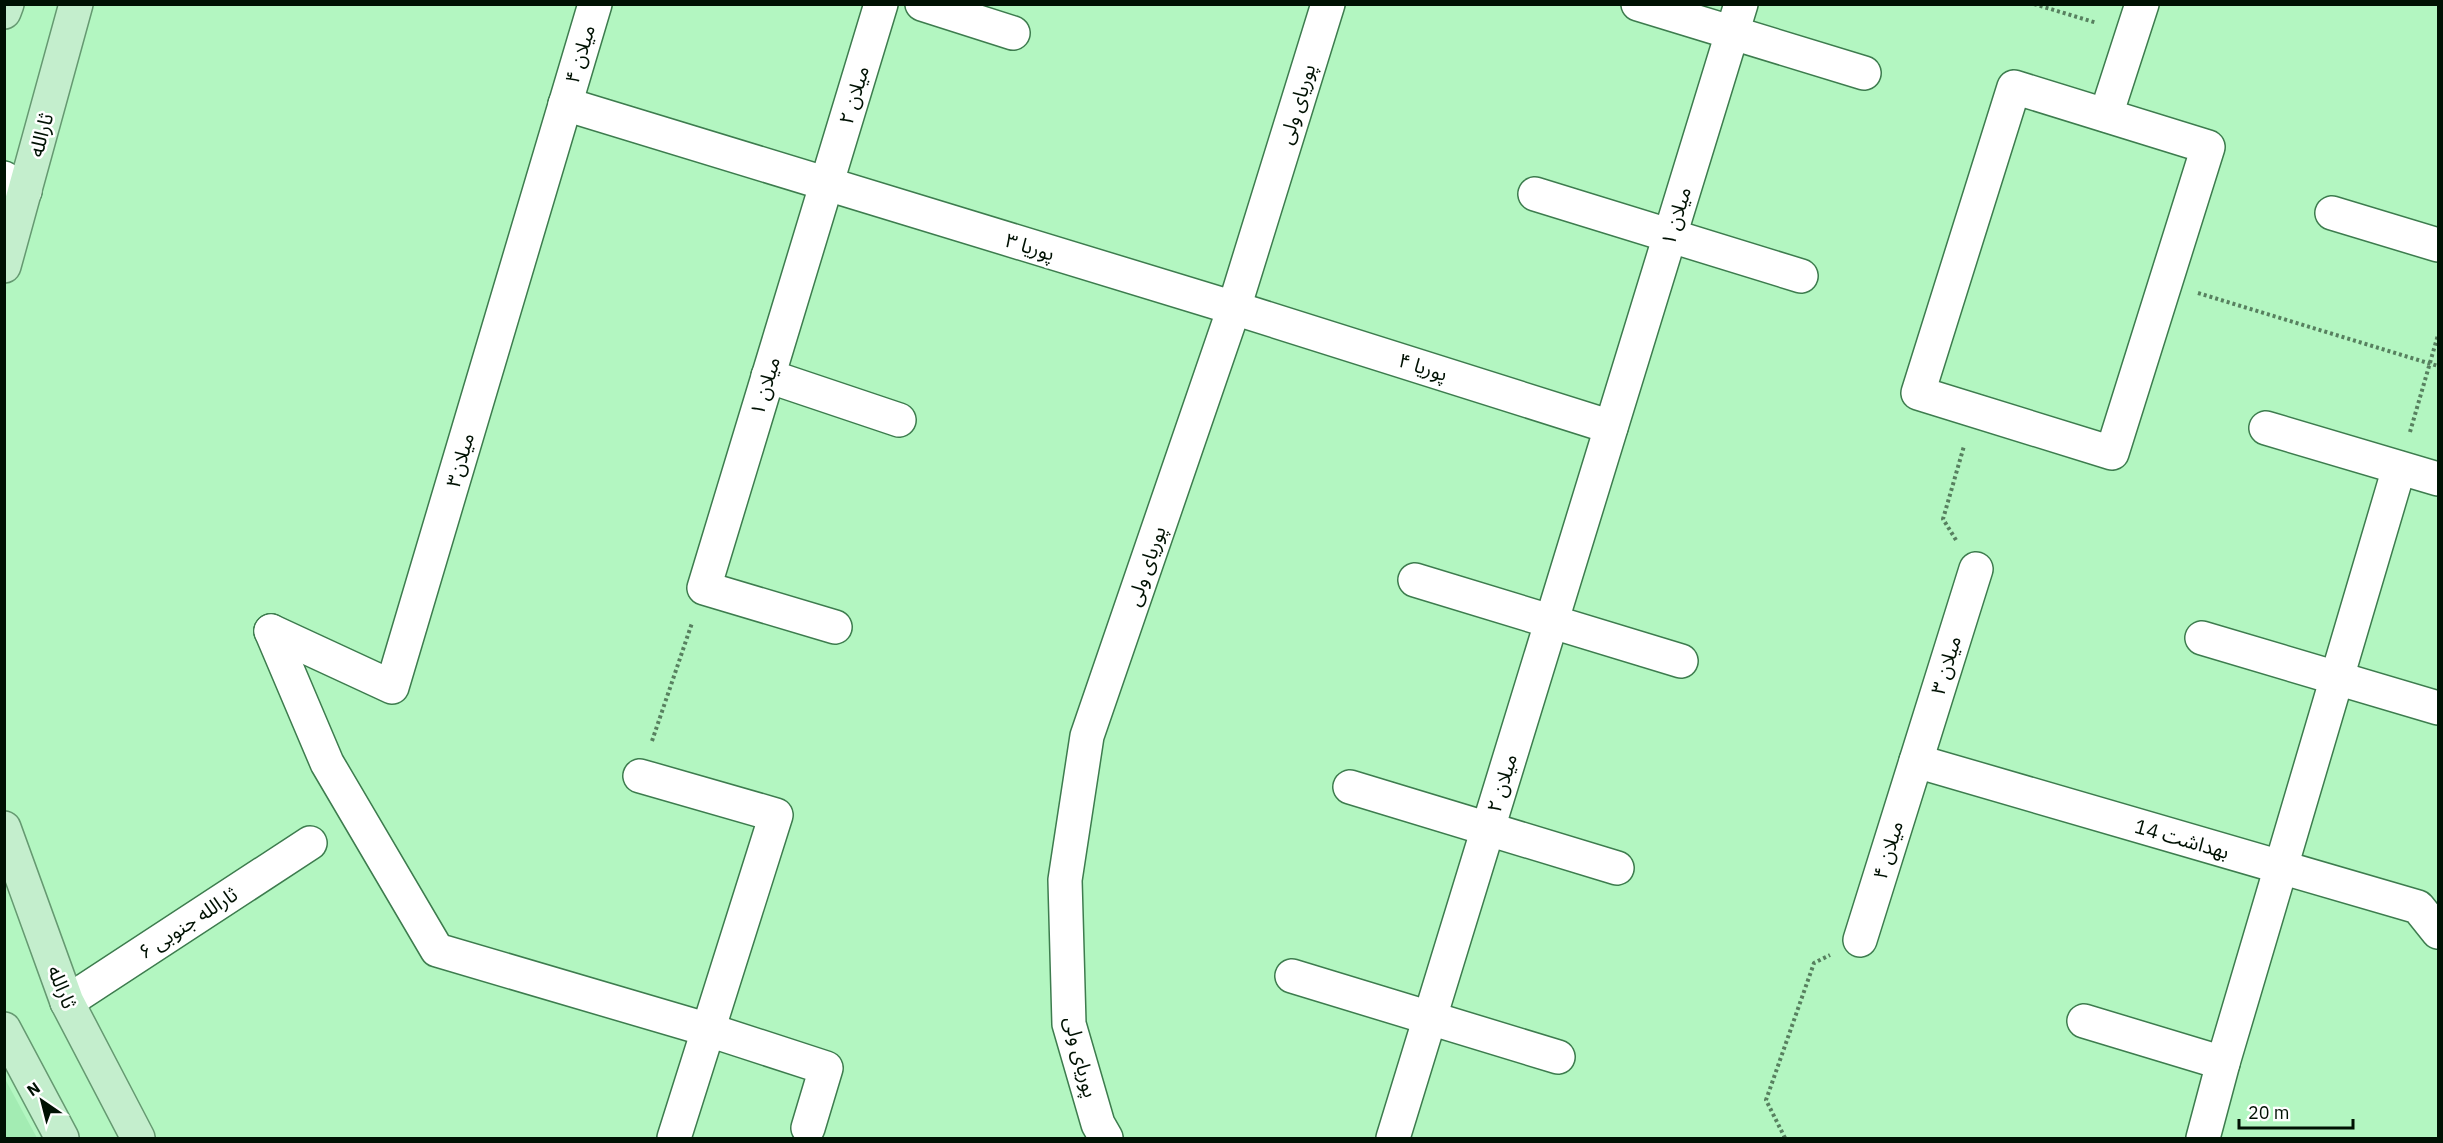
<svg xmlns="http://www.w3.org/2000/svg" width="2443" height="1143" viewBox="0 0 2443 1143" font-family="'IBM Plex Sans','Noto Sans Arabic',sans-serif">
<rect width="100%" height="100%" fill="#b3f6c1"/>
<!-- built -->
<path fill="#a3ecb3" d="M 5,1079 L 37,1138 L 5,1138 Z"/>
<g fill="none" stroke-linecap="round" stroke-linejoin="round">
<defs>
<g id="minor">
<path d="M 922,4 L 1013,33"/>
<path d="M 1638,4 L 1864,73"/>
<path d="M 2014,87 L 2208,147 L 2112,453 L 1918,393 Z"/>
<path d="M 565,104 L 1234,308 L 1611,427"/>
<path d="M 2106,115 L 2142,4"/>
<path d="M 4,178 L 25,191"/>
<path d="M 1535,194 L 1801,276"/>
<path d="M 2332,213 L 2438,245"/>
<path d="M 768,376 L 899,420"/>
<path d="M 2266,428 L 2438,479"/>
<path d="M 1415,580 L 1681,661"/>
<path d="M 835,627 L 704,588 L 881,4"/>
<path d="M 271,631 L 392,687 L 595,4"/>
<path d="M 271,631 L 327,763 L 437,950 L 709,1030 L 826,1068 L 808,1128"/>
<path d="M 2202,638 L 2438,708"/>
<path d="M 1916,761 L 2418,907 L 2438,932"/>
<path d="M 640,776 L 776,815 L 674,1138"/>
<path d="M 1350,787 L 1617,868"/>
<path d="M 1860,940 L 1976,569"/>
<path d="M 1292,976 L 1558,1057"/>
<path d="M 67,1002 L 310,843"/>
<path d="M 2084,1021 L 2223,1063"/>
<path d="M 1106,1138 L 1098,1124 L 1069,1024 L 1065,880 L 1087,736 L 1234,308 L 1328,4"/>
<path d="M 1393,1138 L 1741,4"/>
<path d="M 2203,1138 L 2223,1063 L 2399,468"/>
</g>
<g id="major">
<path d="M 4,12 L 7,4"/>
<path d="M 4,266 L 76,4"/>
<path d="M 4,828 L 67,1002 L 138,1138"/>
<path d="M 4,1029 L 62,1138"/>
</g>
</defs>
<!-- minor casing -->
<use href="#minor" stroke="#3d7c4e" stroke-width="36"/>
<!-- major casing -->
<use href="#major" stroke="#659971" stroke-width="36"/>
<!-- path -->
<g stroke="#57805f" stroke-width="4" stroke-dasharray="3 3" stroke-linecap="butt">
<path d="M 2034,4 L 2097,23"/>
<path d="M 2198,293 L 2438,366"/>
<path d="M 2410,432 L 2438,335"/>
<path d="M 1956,540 L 1943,519 L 1964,446"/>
<path d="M 652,741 L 692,623"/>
<path d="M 1785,1138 L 1766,1100 L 1814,963 L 1830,955"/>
</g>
<!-- minor -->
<use href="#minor" stroke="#fff" stroke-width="33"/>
<!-- major -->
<use href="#major" stroke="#c4eecd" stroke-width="33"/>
</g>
<g text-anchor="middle" stroke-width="5" stroke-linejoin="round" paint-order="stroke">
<!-- street labels -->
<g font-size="20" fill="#001103" stroke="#fff">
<text transform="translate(580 54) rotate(-73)" y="7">میلان ۴</text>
<text transform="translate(854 95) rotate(-73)" y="7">میلان ۲</text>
<text transform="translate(1297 104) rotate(-73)" y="7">پوریای ولی</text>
<text transform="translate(41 135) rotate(-75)" y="7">ثارالله</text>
<text transform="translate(1676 216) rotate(-73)" y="7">میلان ۱</text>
<text transform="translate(1030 247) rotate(17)" y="7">پوریا ۳</text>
<text transform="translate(1423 367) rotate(18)" y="7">پوریا ۴</text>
<text transform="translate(765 386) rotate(-73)" y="7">میلان ۱</text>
<text transform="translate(460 460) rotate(-74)" y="7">میلان۳</text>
<text transform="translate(1146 566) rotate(-71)" y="7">پوریای ولی</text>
<text transform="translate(1946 665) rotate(-73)" y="7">میلان ۳</text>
<text transform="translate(1502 783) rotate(-73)" y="7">میلان ۲</text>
<text transform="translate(2182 839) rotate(16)" y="7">بهداشت 14</text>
<text transform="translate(1888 850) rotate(-73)" y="7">میلان ۴</text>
<text transform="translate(188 923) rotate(-33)" y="7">ثارالله جنوبی ۶</text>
<text transform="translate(62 987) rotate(68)" y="7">ثارالله</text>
<text transform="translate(1081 1057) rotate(76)" y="7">پوریای ولی</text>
</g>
</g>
<!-- border -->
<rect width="2443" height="1143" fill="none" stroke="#001103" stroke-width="12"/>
<!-- north arrow -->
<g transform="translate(42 1101) rotate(325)" stroke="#ffffff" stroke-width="4.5" paint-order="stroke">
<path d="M0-4.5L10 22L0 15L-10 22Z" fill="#001103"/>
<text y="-9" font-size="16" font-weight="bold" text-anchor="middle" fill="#001103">N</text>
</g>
<!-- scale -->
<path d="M2239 1119v9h114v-9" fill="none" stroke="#001103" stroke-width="3"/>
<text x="2248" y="1119" font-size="18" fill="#001103" stroke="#ffffff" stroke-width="4.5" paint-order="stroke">20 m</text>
</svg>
